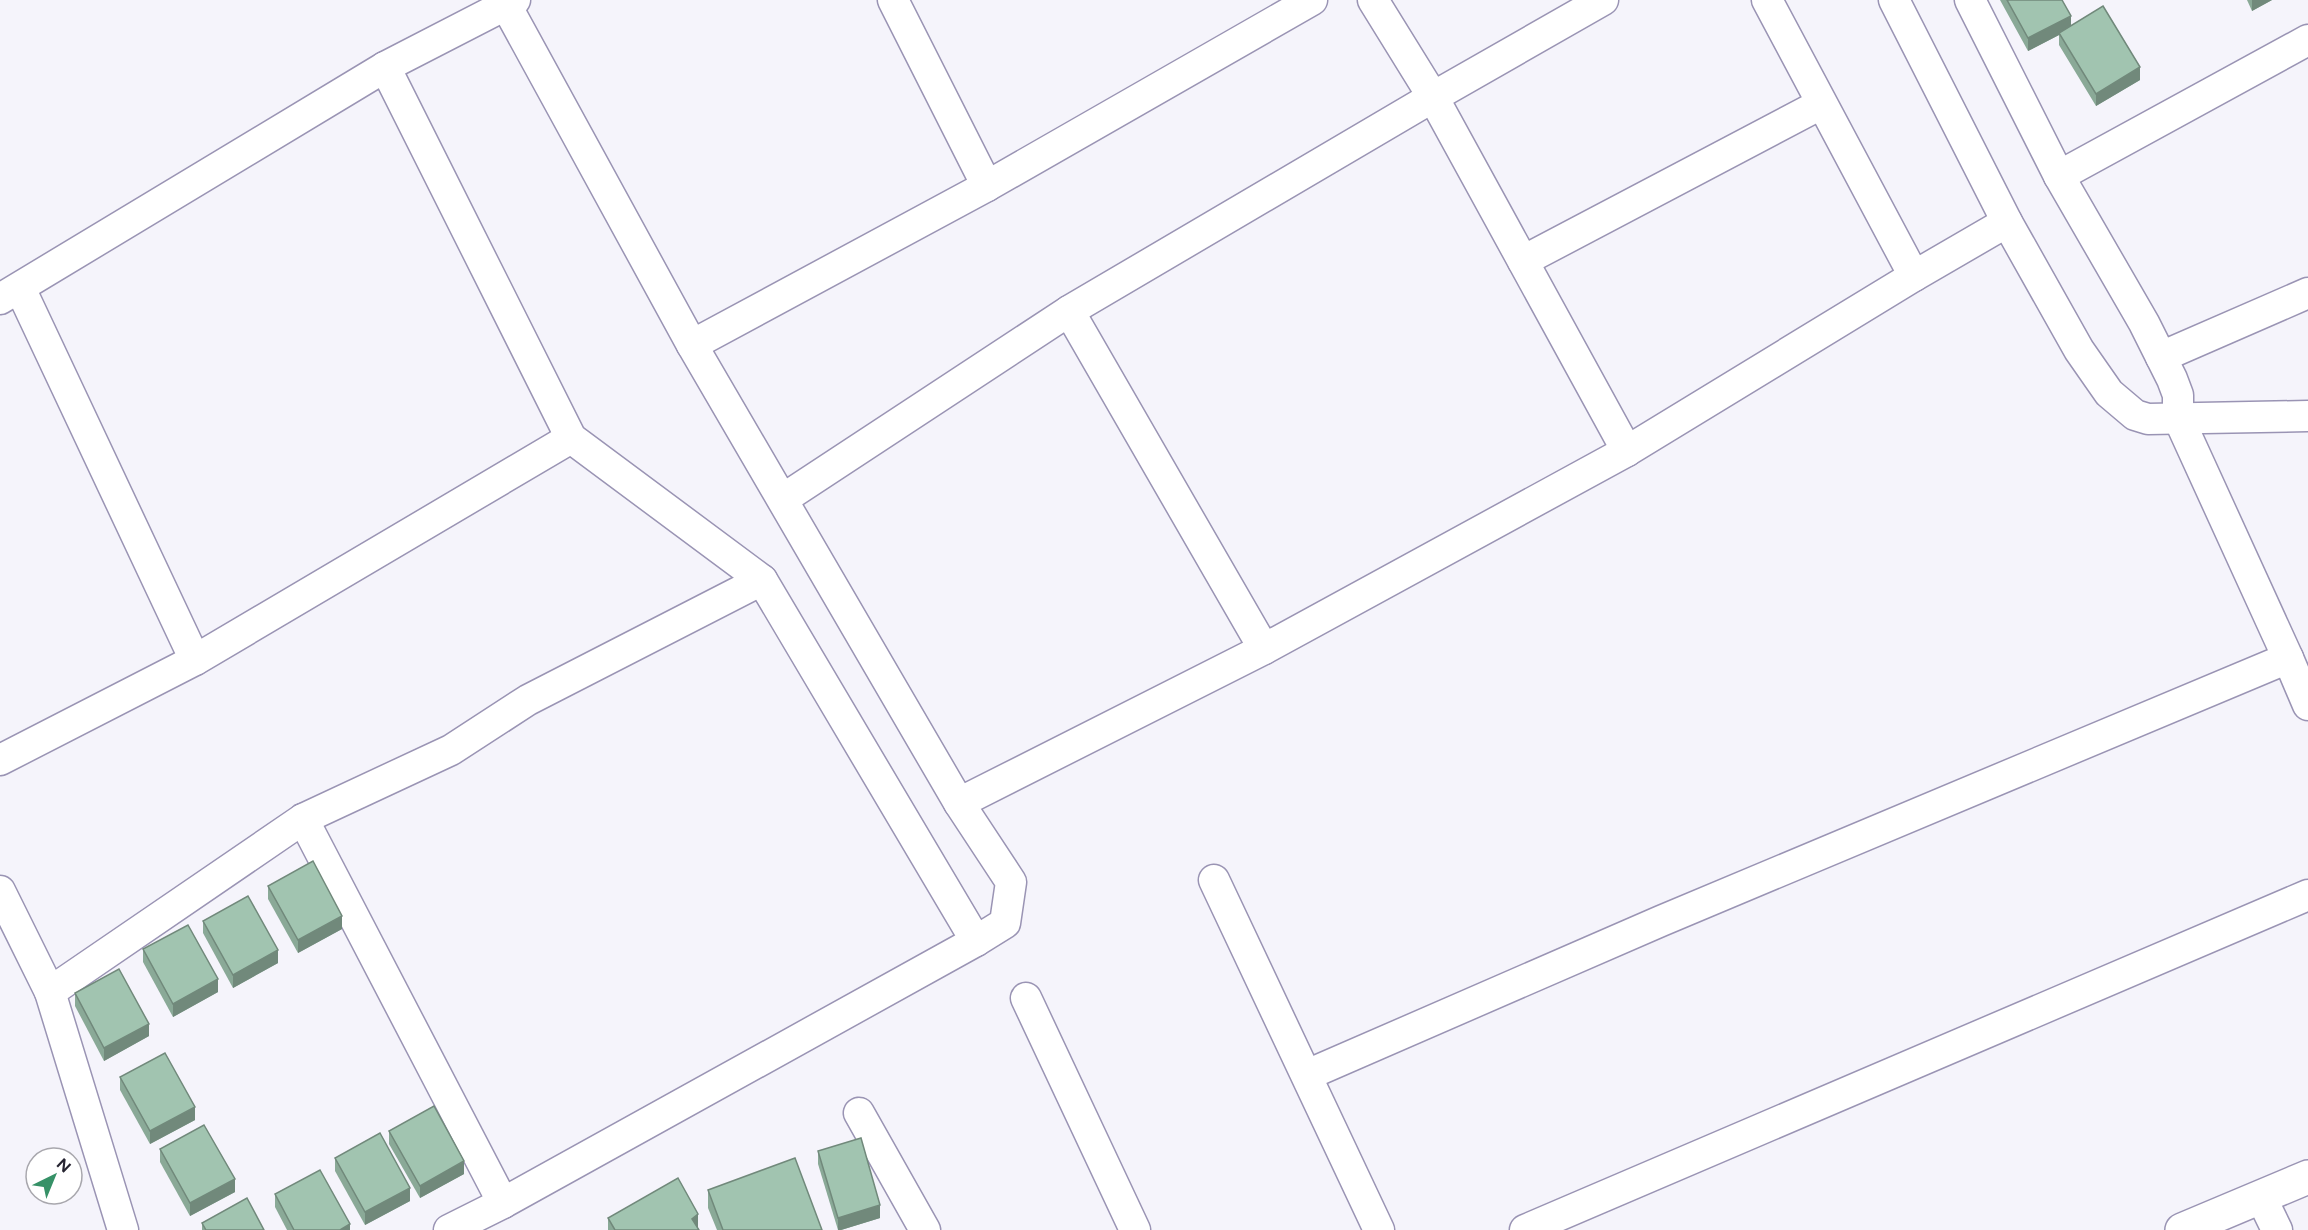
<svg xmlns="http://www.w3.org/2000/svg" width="2308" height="1230" viewBox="0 0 2308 1230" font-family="Figtree,sans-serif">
<rect width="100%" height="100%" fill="#f5f4fb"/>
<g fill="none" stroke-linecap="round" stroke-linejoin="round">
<defs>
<g id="street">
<path d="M 893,0 L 987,186"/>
<path d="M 1373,0 L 1433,97 L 1627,451"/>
<path d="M 1894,0 L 2007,222 L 2079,350 L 2109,393 L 2135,415 L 2148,419 L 2308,416"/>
<path d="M 1970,0 L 2059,176 L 2144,323 L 2172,379 L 2178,395 L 2178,417 L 2288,658"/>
<path d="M 506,5 L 692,345 L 959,803"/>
<path d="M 385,67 L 571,438 L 762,580 L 976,941"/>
<path d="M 2059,176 L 2308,40"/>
<path d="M 1523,261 L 1821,104"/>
<path d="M 1914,276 L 2007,222"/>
<path d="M 20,288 L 195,660"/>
<path d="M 0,299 L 385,67 L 515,0"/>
<path d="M 1069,311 L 1264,649"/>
<path d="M 692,345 L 987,186 L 1312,0"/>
<path d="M 2161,357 L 2308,293"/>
<path d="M 783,499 L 1069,311 L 1433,97 L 1603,0"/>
<path d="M 0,760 L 195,660 L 571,438"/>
<path d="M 303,819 L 503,1203"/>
<path d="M 1214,880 L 1379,1230"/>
<path d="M 0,891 L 50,992 L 123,1230"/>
<path d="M 50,992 L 303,819 L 451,750 L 528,700 L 762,580"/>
<path d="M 1026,998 L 1135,1230"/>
<path d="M 1307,1075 L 1661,921 L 2288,658 L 2308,705"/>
<path d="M 859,1113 L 925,1230"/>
<path d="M 2261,1197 L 2277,1230"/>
<path d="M 449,1230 L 503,1203 L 976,941 L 1005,923 L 1011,882 L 959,803 L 1264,649 L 1627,451 L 1914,276 L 1767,0"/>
<path d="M 1525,1230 L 2308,895"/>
</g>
<path id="secondary" d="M 2182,1230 L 2308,1177"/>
</defs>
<!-- street casing -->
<use href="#street" stroke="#9a94b4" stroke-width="33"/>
<!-- secondary casing -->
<use href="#secondary" stroke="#9a94b4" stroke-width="36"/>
<!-- street -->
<use href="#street" stroke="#fff" stroke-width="30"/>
<!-- secondary -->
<use href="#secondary" stroke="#fff" stroke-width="33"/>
</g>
<!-- wall -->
<g fill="#8aa997">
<path d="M 2000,0 L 2062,0 L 2071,25 L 2140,80 L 2096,106 L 2059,45 L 2059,35 L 2028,51 Z"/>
<path d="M 2247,0 L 2272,0 L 2252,11 Z"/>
<path d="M 268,886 L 342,929 L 298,953 L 268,899 Z"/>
<path d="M 203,921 L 278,963 L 233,988 L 203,933 Z"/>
<path d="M 143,949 L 218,992 L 173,1017 L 143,962 Z"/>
<path d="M 75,993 L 149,1036 L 104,1061 L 75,1006 Z"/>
<path d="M 120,1077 L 195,1120 L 150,1144 L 120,1090 Z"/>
<path d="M 389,1131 L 464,1174 L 420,1198 L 389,1144 Z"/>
<path d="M 160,1149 L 235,1192 L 190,1216 L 160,1162 Z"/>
<path d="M 818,1151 L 880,1218 L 841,1230 L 838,1230 L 818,1164 Z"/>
<path d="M 335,1158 L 410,1201 L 365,1225 L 335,1171 Z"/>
<path d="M 708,1190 L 822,1230 L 717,1230 L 708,1208 Z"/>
<path d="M 275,1194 L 350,1230 L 287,1230 L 275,1207 Z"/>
<path d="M 608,1218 L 698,1228 L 699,1230 L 608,1230 Z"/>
<path d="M 202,1223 L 264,1230 L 202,1230 Z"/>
</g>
<!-- shaded-wall -->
<g fill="#71897b">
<path d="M 2252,0 L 2272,0 L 2252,11 Z"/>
<path d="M 2071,16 L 2071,28 L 2059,33 L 2059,35 L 2028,51 L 2028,38 Z"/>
<path d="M 2140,67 L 2140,80 L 2096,106 L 2096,94 Z"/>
<path d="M 342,916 L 342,929 L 298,953 L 298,940 Z"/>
<path d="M 278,950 L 278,963 L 233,988 L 233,975 Z"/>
<path d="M 218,979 L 218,992 L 173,1017 L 173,1004 Z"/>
<path d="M 149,1024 L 149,1036 L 104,1061 L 104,1048 Z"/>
<path d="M 195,1107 L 195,1120 L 150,1144 L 150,1131 Z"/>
<path d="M 464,1161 L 464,1174 L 420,1198 L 420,1186 Z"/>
<path d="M 235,1179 L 235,1192 L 190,1216 L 190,1203 Z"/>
<path d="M 410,1188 L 410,1201 L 365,1225 L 365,1212 Z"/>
<path d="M 880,1205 L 880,1218 L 841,1230 L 838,1230 L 838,1218 Z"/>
<path d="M 698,1214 L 698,1230 L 692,1219 Z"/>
<path d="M 350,1224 L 350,1230 L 340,1230 Z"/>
</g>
<!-- building -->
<g fill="#a1c4b0" stroke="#71897b" stroke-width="1.5">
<path d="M 2007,0 L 2062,0 L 2071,16 L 2028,38 Z"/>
<path d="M 2103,6 L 2140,67 L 2096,94 L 2059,33 Z"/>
<path d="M 313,861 L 342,916 L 298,940 L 268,886 Z"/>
<path d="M 248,896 L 278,950 L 233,975 L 203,921 Z"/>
<path d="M 188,925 L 218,979 L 173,1004 L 143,949 Z"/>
<path d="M 119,969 L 149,1024 L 104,1048 L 75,993 Z"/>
<path d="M 165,1053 L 195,1107 L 150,1131 L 120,1077 Z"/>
<path d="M 434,1106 L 464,1161 L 420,1186 L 389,1131 Z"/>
<path d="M 204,1125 L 235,1179 L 190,1203 L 160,1149 Z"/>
<path d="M 380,1133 L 410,1188 L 365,1212 L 335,1158 Z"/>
<path d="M 861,1138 L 880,1205 L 838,1218 L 818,1151 Z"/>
<path d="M 795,1158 L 822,1230 L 723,1230 L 708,1190 Z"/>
<path d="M 320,1170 L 350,1224 L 340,1230 L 294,1230 L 275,1194 Z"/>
<path d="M 678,1178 L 698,1214 L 692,1219 L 699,1230 L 615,1230 L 608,1218 Z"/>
<path d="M 247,1198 L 264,1230 L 206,1230 L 202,1223 Z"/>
</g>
<!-- north arrow -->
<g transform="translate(54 1176) rotate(43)"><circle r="28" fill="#ffffff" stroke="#a8a7ad" stroke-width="1.5"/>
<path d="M0-4.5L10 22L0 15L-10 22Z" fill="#369167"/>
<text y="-9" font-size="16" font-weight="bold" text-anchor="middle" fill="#262431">N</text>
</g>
</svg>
